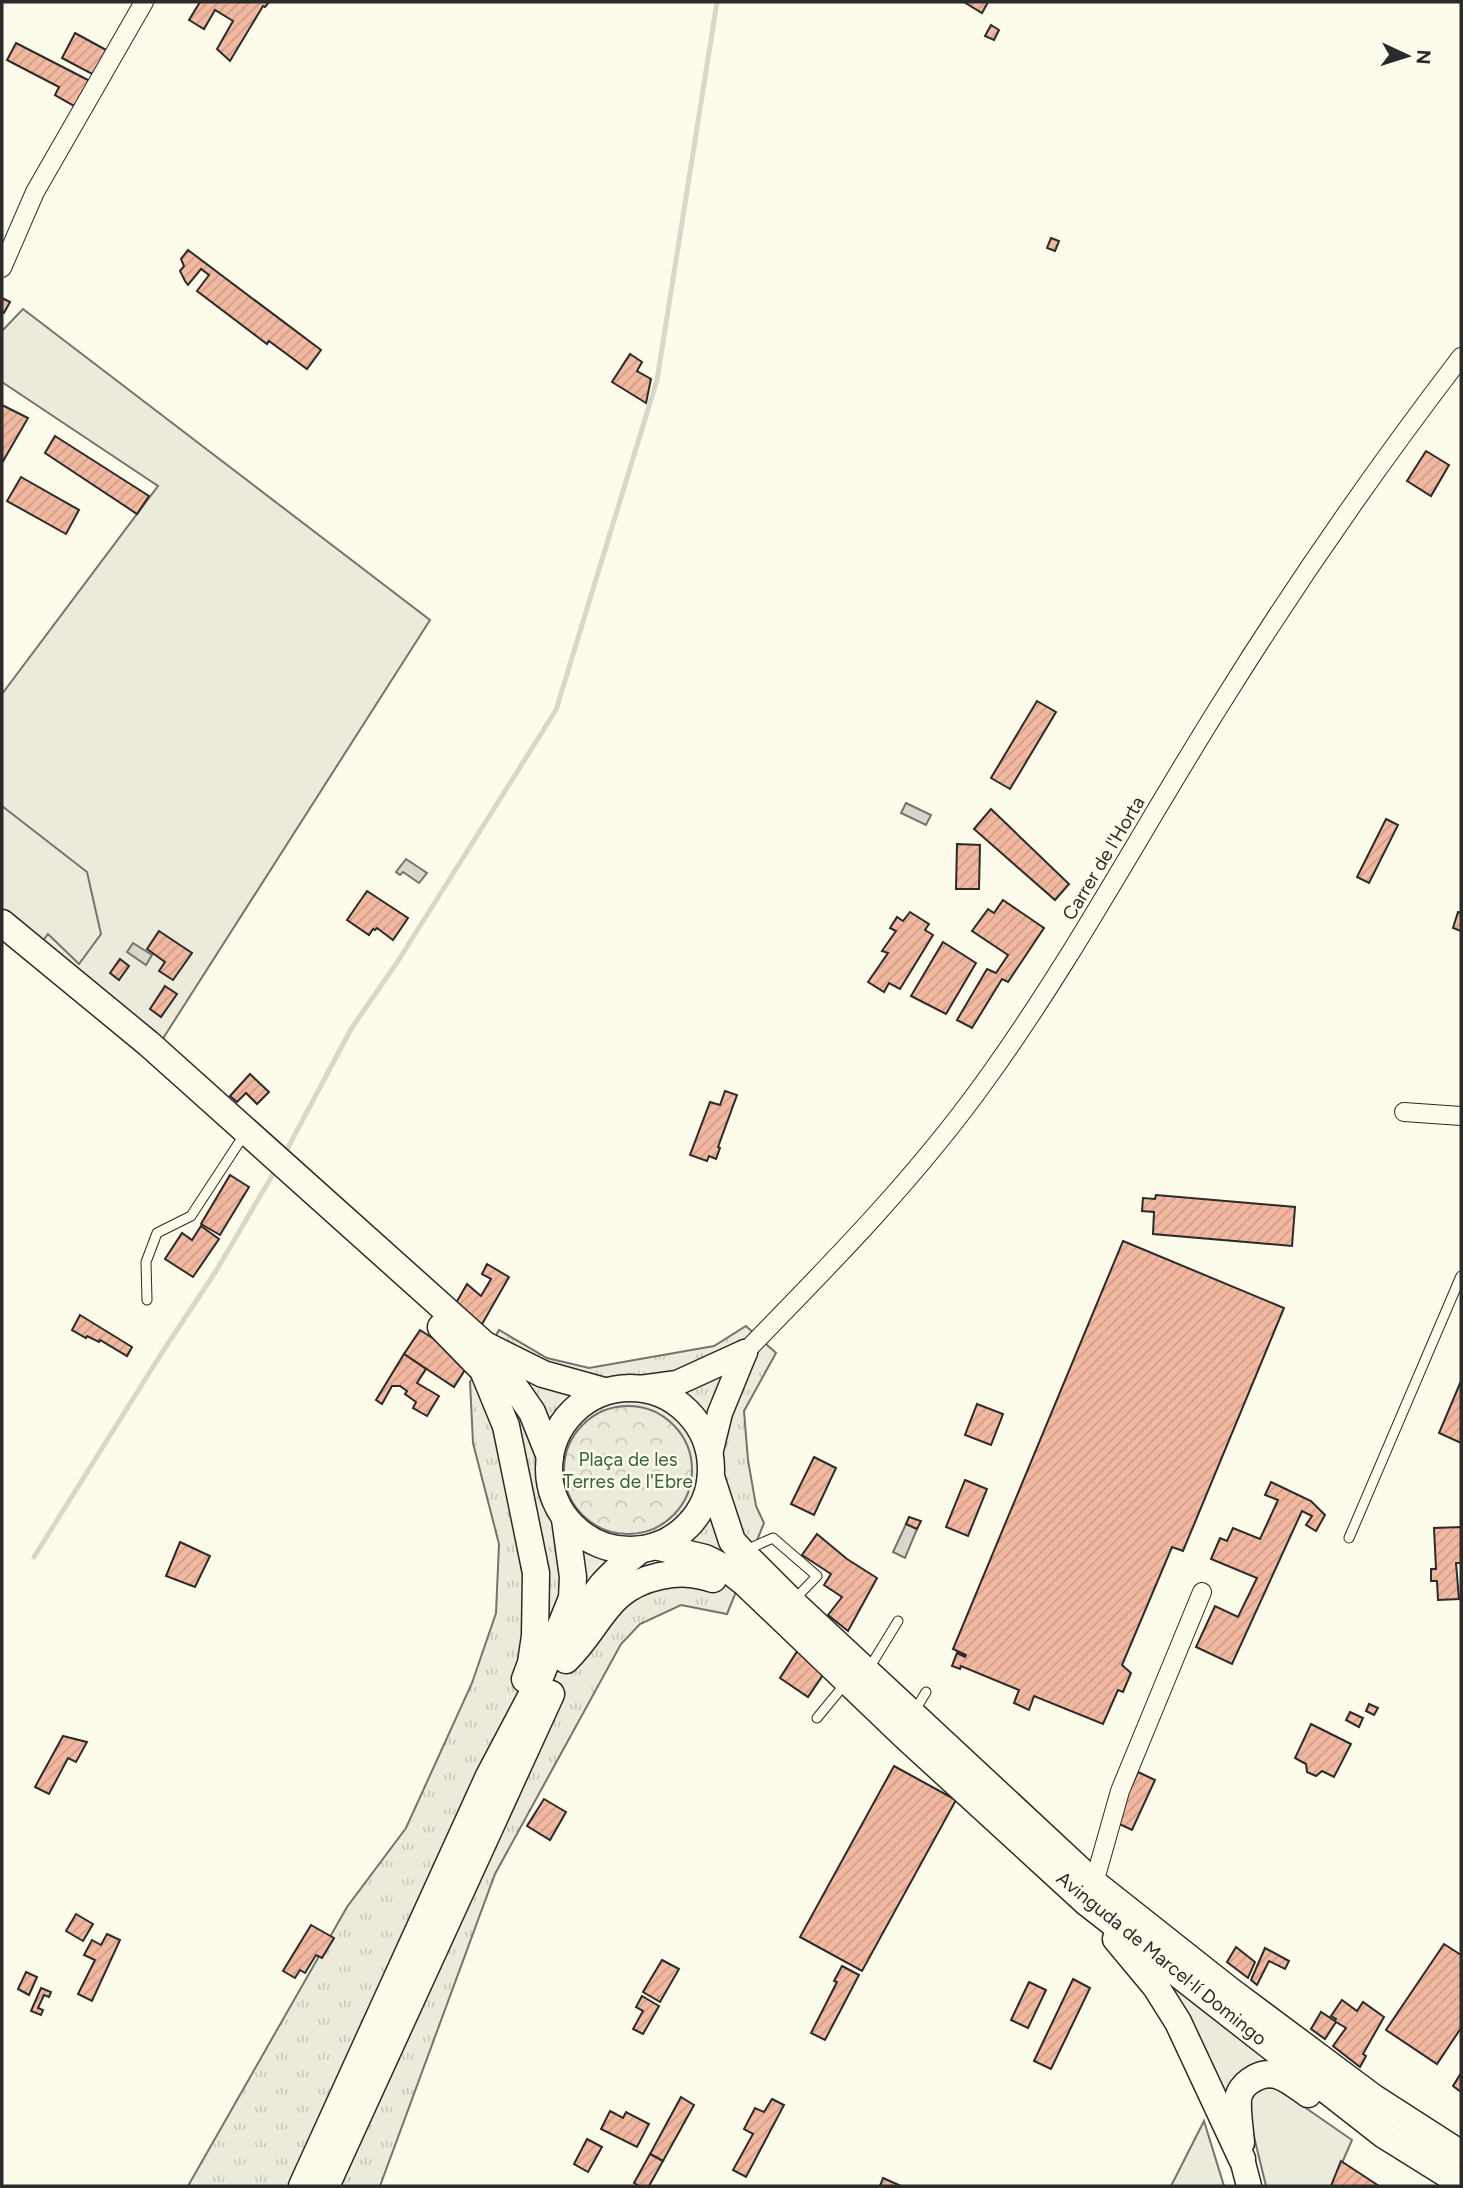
<svg xmlns="http://www.w3.org/2000/svg" width="1463" height="2188" viewBox="0 0 1463 2188" font-family="Figtree,sans-serif">
<defs>
<pattern id="grass-tufts" width="24" height="20" patternUnits="userSpaceOnUse" patternTransform="scale(1.75)"><rect width="24" height="20" fill="#ecebdb"/><path d="M3 7l-1-3M5 7V3M7 7l1-3M15 17l-1-3M17 17v-4M19 17l1-3" fill="none" stroke="#cbcabc"/></pattern>
<pattern id="forest-crowns" width="20" height="18" patternUnits="userSpaceOnUse" patternTransform="scale(1.75)"><rect width="20" height="18" fill="#ecebdb"/><path d="M2 6a3 3 0 1 1 6 0M12 15a3 3 0 1 1 6 0" fill="none" stroke="#cbcabc"/></pattern>
<pattern id="building-hatch" width="6" height="6" patternUnits="userSpaceOnUse" patternTransform="scale(1.75)"><rect width="6" height="6" fill="#f2b8a0"/><path d="M-1 1l2-2M0 6l6-6M5 7l2-2" fill="none" stroke="#d09e8a"/></pattern>
</defs>
<rect width="100%" height="100%" fill="#fdfbea"/>
<!-- grass -->
<path fill="url(#grass-tufts)" stroke="#74746e" stroke-width="2" d="M 746,1326 L 776,1353 L 744,1411 L 748,1460 L 756,1506 L 764,1523 L 727,1614 L 681,1605 L 640,1624 L 621,1644 L 495,1874 L 380,2186 L 188,2186 L 347,1907 L 406,1828 L 472,1683 L 496,1613 L 499,1544 L 473,1443 L 470,1382 L 499,1330 L 547,1358 L 589,1368 L 714,1346 Z"/>
<!-- forest -->
<circle fill="url(#forest-crowns)" stroke="#74746e" stroke-width="2" cx="628" cy="1470" r="64"/>
<!-- garden -->
<g fill="#ecebdb" stroke="#74746e" stroke-width="2">
<path d="M 23,309 L 430,620 L 162,1040 L 2,907 L 2,694 L 158,486 L 2,382 L 2,331 Z"/>
<path d="M 1133,1948 L 1284,2067 L 1265,2066 L 1233,2129 Z"/>
</g>
<!-- parking -->
<g fill="#eceadb" stroke="#74746e" stroke-width="2">
<path d="M 2,806 L 87,872 L 101,934 L 79,964 L 48,934 L 42,942 L 2,909 Z"/>
<path d="M 1257,2088 L 1277,2088 L 1352,2140 L 1332,2186 L 1266,2186 L 1247,2108 Z"/>
<path d="M 1204,2121 L 1224,2186 L 1171,2186 Z"/>
</g>
<!-- water -->
<g fill="#d8d7c9" stroke="#74746e" stroke-width="2">
<path d="M 906,803 L 931,815 L 926,825 L 901,813 Z"/>
<path d="M 406,859 L 427,873 L 419,883 L 403,872 L 400,875 L 396,872 Z"/>
<path d="M 133,943 L 152,955 L 146,965 L 127,952 Z"/>
<path d="M 906,1524 L 917,1529 L 905,1558 L 893,1552 Z"/>
</g>
<g fill="none" stroke-linecap="round" stroke-linejoin="round">
<!-- stream -->
<g stroke="#d8d7c9" stroke-width="5">
<path d="M 284,1155 L 351,1029 L 398,961 L 556,710 L 657,380 L 717,2"/>
<path d="M 34,1557 L 161,1354 L 216,1271 L 276,1169"/>
</g>
</g>
<!-- building -->
<g fill="url(#building-hatch)" stroke="#2b2b2b" stroke-width="2">
<path d="M 200,2 L 199,2 L 269,2 L 265,7 L 263,6 L 230,61 L 217,49 L 233,21 L 215,10 L 204,29 L 189,20 Z"/>
<path d="M 964,2 L 988,2 L 982,13 Z"/>
<path d="M 991,25 L 999,30 L 994,40 L 985,36 Z"/>
<path d="M 75,33 L 108,51 L 94,75 L 62,58 Z"/>
<path d="M 16,43 L 90,81 L 76,107 L 55,95 L 59,87 L 7,60 Z"/>
<path d="M 1051,238 L 1059,241 L 1055,251 L 1047,248 Z"/>
<path d="M 188,250 L 321,350 L 307,369 L 269,341 L 267,344 L 197,291 L 209,275 L 201,269 L 188,285 L 185,281 L 180,271 L 184,266 L 181,259 Z"/>
<path d="M 2,298 L 10,302 L 4,313 L 2,312 Z"/>
<path d="M 630,354 L 642,362 L 637,371 L 651,379 L 646,403 L 612,382 Z"/>
<path d="M 2,405 L 28,418 L 2,463 Z"/>
<path d="M 55,436 L 149,496 L 137,514 L 45,453 Z"/>
<path d="M 1426,451 L 1449,465 L 1431,496 L 1407,481 Z"/>
<path d="M 21,477 L 79,510 L 66,534 L 7,501 Z"/>
<path d="M 1037,701 L 1056,712 L 1010,789 L 991,778 Z"/>
<path d="M 991,809 L 1069,884 L 1055,900 L 974,829 Z"/>
<path d="M 1386,819 L 1398,825 L 1369,883 L 1357,877 Z"/>
<path d="M 957,844 L 980,845 L 979,889 L 956,889 Z"/>
<path d="M 367,891 L 408,918 L 393,940 L 377,928 L 375,930 L 373,929 L 369,935 L 347,920 Z"/>
<path d="M 1003,900 L 1044,928 L 1008,982 L 1002,979 L 972,1028 L 957,1020 L 987,969 L 996,973 L 1008,955 L 972,931 L 988,909 L 994,913 Z"/>
<path d="M 910,912 L 929,924 L 925,930 L 933,935 L 900,989 L 889,983 L 884,992 L 868,982 L 888,953 L 882,951 L 896,931 L 890,928 L 897,917 L 903,921 Z"/>
<path d="M 1458,912 L 1461,913 L 1461,931 L 1453,928 Z"/>
<path d="M 159,931 L 192,953 L 173,980 L 159,971 L 165,962 L 147,949 Z"/>
<path d="M 943,942 L 976,963 L 946,1014 L 911,996 Z"/>
<path d="M 120,959 L 129,966 L 119,980 L 110,973 Z"/>
<path d="M 165,986 L 177,994 L 161,1017 L 150,1009 Z"/>
<path d="M 250,1074 L 269,1092 L 257,1104 L 246,1093 L 237,1102 L 230,1096 Z"/>
<path d="M 725,1091 L 737,1095 L 718,1147 L 720,1148 L 716,1159 L 709,1156 L 707,1161 L 690,1155 L 710,1102 L 720,1105 Z"/>
<path d="M 230,1175 L 249,1187 L 220,1235 L 201,1224 Z"/>
<path d="M 1156,1195 L 1295,1207 L 1292,1246 L 1153,1234 L 1154,1212 L 1142,1211 L 1143,1198 L 1155,1199 Z"/>
<path d="M 201,1226 L 219,1239 L 193,1277 L 165,1259 L 182,1233 L 192,1240 Z"/>
<path d="M 1123,1241 L 1284,1308 L 1183,1551 L 1172,1547 L 1122,1665 L 1131,1673 L 1123,1692 L 1118,1690 L 1103,1724 L 1034,1696 L 1029,1710 L 1014,1703 L 1019,1690 L 961,1666 L 960,1669 L 952,1666 L 957,1653 L 965,1657 L 966,1655 L 953,1649 Z"/>
<path d="M 487,1264 L 509,1277 L 481,1326 L 456,1303 L 467,1284 L 481,1296 L 491,1279 L 482,1274 Z"/>
<path d="M 80,1315 L 132,1347 L 127,1356 L 100,1340 L 99,1342 L 87,1336 L 86,1338 L 72,1330 Z"/>
<path d="M 420,1330 L 470,1362 L 454,1387 L 404,1354 Z"/>
<path d="M 404,1354 L 426,1369 L 417,1383 L 439,1396 L 427,1416 L 413,1408 L 416,1402 L 405,1394 L 407,1391 L 400,1386 L 392,1386 L 382,1404 L 376,1400 Z"/>
<path d="M 1461,1381 L 1461,1443 L 1439,1433 Z"/>
<path d="M 977,1404 L 1003,1414 L 991,1445 L 965,1435 Z"/>
<path d="M 814,1457 L 836,1468 L 814,1515 L 791,1504 Z"/>
<path d="M 965,1480 L 987,1489 L 968,1536 L 946,1527 Z"/>
<path d="M 1271,1482 L 1311,1501 L 1325,1515 L 1316,1531 L 1306,1525 L 1312,1516 L 1302,1511 L 1232,1664 L 1196,1647 L 1215,1606 L 1238,1617 L 1257,1578 L 1211,1559 L 1220,1538 L 1227,1541 L 1233,1528 L 1260,1539 L 1278,1500 L 1265,1495 Z"/>
<path d="M 909,1517 L 921,1521 L 917,1529 L 906,1524 Z"/>
<path d="M 1461,1527 L 1461,1563 L 1456,1563 L 1459,1599 L 1438,1600 L 1437,1581 L 1431,1581 L 1431,1569 L 1436,1569 L 1434,1528 Z"/>
<path d="M 817,1534 L 847,1559 L 877,1578 L 848,1631 L 828,1615 L 842,1597 L 824,1585 L 831,1574 L 802,1555 Z"/>
<path d="M 180,1542 L 210,1556 L 195,1587 L 166,1576 Z"/>
<path d="M 798,1650 L 827,1669 L 808,1697 L 780,1678 Z"/>
<path d="M 1369,1704 L 1378,1708 L 1374,1715 L 1366,1711 Z"/>
<path d="M 1350,1712 L 1363,1718 L 1359,1727 L 1346,1720 Z"/>
<path d="M 1311,1724 L 1351,1744 L 1334,1777 L 1322,1771 L 1316,1776 L 1307,1772 L 1306,1764 L 1295,1758 Z"/>
<path d="M 63,1736 L 87,1742 L 76,1762 L 68,1758 L 49,1794 L 35,1787 Z"/>
<path d="M 894,1766 L 956,1800 L 862,1971 L 800,1937 Z"/>
<path d="M 1138,1772 L 1155,1780 L 1132,1830 L 1115,1822 Z"/>
<path d="M 544,1799 L 566,1812 L 550,1840 L 527,1826 Z"/>
<path d="M 76,1914 L 93,1924 L 83,1941 L 66,1931 Z"/>
<path d="M 311,1925 L 334,1938 L 322,1958 L 316,1955 L 305,1973 L 300,1970 L 295,1978 L 283,1971 Z"/>
<path d="M 107,1934 L 120,1940 L 92,2001 L 78,1994 L 95,1960 L 84,1955 L 92,1940 L 101,1945 Z"/>
<path d="M 1444,1944 L 1461,1955 L 1461,2028 L 1437,2064 L 1386,2030 Z"/>
<path d="M 1236,1947 L 1255,1962 L 1248,1978 L 1227,1962 Z"/>
<path d="M 1265,1948 L 1289,1961 L 1285,1969 L 1269,1961 L 1257,1985 L 1251,1980 Z"/>
<path d="M 662,1960 L 679,1969 L 660,2002 L 643,1992 Z"/>
<path d="M 842,1966 L 859,1975 L 825,2040 L 811,2033 L 837,1982 L 834,1981 Z"/>
<path d="M 26,1972 L 37,1977 L 29,1995 L 18,1989 Z"/>
<path d="M 1073,1979 L 1090,1988 L 1051,2069 L 1034,2061 Z"/>
<path d="M 1029,1982 L 1046,1990 L 1028,2028 L 1011,2020 Z"/>
<path d="M 41,1988 L 51,1992 L 49,1997 L 44,1995 L 38,2008 L 43,2010 L 41,2015 L 31,2011 Z"/>
<path d="M 642,1996 L 659,2006 L 643,2034 L 633,2029 L 643,2011 L 636,2007 Z"/>
<path d="M 1342,2000 L 1357,2011 L 1363,2002 L 1384,2017 L 1363,2054 L 1366,2056 L 1360,2067 L 1333,2046 L 1346,2028 L 1336,2022 L 1325,2039 L 1311,2029 L 1321,2012 L 1335,2021 L 1336,2019 L 1331,2016 Z"/>
<path d="M 1461,2073 L 1461,2092 L 1453,2086 Z"/>
<path d="M 681,2097 L 694,2105 L 663,2161 L 650,2154 Z"/>
<path d="M 772,2099 L 784,2105 L 746,2177 L 733,2170 L 753,2134 L 744,2129 L 755,2108 L 764,2112 Z"/>
<path d="M 610,2111 L 623,2118 L 626,2112 L 649,2124 L 637,2147 L 601,2129 Z"/>
<path d="M 587,2139 L 602,2147 L 588,2172 L 574,2164 Z"/>
<path d="M 650,2154 L 663,2161 L 649,2186 L 639,2186 L 634,2183 Z"/>
<path d="M 1341,2161 L 1379,2186 L 1331,2186 Z"/>
<path d="M 883,2178 L 901,2186 L 880,2186 Z"/>
</g>
<g fill="none" stroke-linecap="round" stroke-linejoin="round">
<defs>
<g id="lane">
<path d="M 147,1300 L 146,1262 L 157,1233 L 191,1216 L 244,1135"/>
<path d="M 1349,1538 L 1461,1276"/>
<path d="M 746,1550 L 773,1538 L 817,1576 L 793,1601"/>
<path d="M 868,1670 L 898,1621"/>
<path d="M 914,1712 L 926,1692"/>
<path d="M 817,1718 L 845,1684"/>
</g>
<g id="street">
<path d="M 2,268 L 35,192 L 144,2"/>
<path d="M 1404,1112 L 1461,1116"/>
<path d="M 745,1352 C 828,1267 913,1181 983,1084 C 1071,963 1142,829 1222,702 C 1296,583 1376,468 1461,357"/>
<path d="M 1094,1883 L 1120,1791 L 1202,1592"/>
</g>
<g id="secondary">
<path d="M 640,1388 L 677,1383 L 745,1352"/>
<path d="M 710,1454 L 720,1413 L 745,1352"/>
<path d="M 1242,2159 L 1249,2186"/>
</g>
<g id="primary">
<path d="M 2,923 L 149,1044 L 486,1346 L 532,1412 L 550,1457"/>
<path d="M 441,1327 L 483,1370 L 506,1426 L 536,1573 L 535,1636 L 531,1663 L 525,1679"/>
<path d="M 487,1346 L 543,1374 L 604,1391"/>
<circle cx="630" cy="1469" r="81"/>
<path d="M 711,1477 L 732,1541 L 742,1552 L 792,1602 L 1094,1883 L 1228,1989 L 1374,2098 L 1461,2154"/>
<path d="M 655,1546 L 705,1558 L 727,1569 L 745,1583 L 907,1738 L 1086,1902 L 1384,2135 L 1461,2183"/>
<path d="M 576,1633 C 591,1591 607,1577 640,1550"/>
<path d="M 566,1660 C 602,1625 605,1588 660,1576 C 680,1572 694,1573 713,1579"/>
<path d="M 1116,1939 L 1156,1987 L 1178,2022 L 1242,2159"/>
<path d="M 1241,2143 C 1240,2129 1237,2113 1238,2099 C 1239,2092 1244,2085 1250,2081 C 1273,2065 1288,2080 1308,2094"/>
<path d="M 302,2186 L 489,1776 L 536,1687 L 572,1598 L 573,1577 L 565,1519"/>
<path d="M 326,2186 L 551,1694"/>
</g>
</defs>
<!-- lane casing -->
<use href="#lane" stroke="#2b2b2b" stroke-width="11"/>
<!-- street casing -->
<use href="#street" stroke="#2b2b2b" stroke-width="20"/>
<!-- secondary casing -->
<use href="#secondary" stroke="#2b2b2b" stroke-width="27"/>
<!-- primary casing -->
<use href="#primary" stroke="#2b2b2b" stroke-width="29"/>
<!-- lane -->
<use href="#lane" stroke="#fdfbea" stroke-width="9"/>
<!-- street -->
<use href="#street" stroke="#fdfbea" stroke-width="18"/>
<!-- secondary -->
<use href="#secondary" stroke="#fdfbea" stroke-width="24"/>
<!-- primary -->
<use href="#primary" stroke="#fdfbea" stroke-width="26"/>
</g>
<g text-anchor="middle" stroke-width="5" stroke-linejoin="round" paint-order="stroke">
<!-- street labels -->
<g font-size="19" fill="#2b2b2b" stroke="#fdfbea">
<text transform="translate(1103 858) rotate(-59)" y="7">Carrer de l'Horta</text>
<text transform="translate(1162 1958) rotate(39)" y="7">Avinguda de Marcel·lí Domingo</text>
</g>
<!-- park labels -->
<g font-size="19" fill="#34623c" stroke="#fdfbea">
<text x="628" y="1466">Plaça de les<tspan x="628" dy="22">Terres de l'Ebre</tspan></text>
</g>
</g>
<!-- border -->
<rect width="1463" height="2188" fill="none" stroke="#2b2b2b" stroke-width="7"/>
<!-- north arrow -->
<g transform="translate(1407 56) rotate(94)" stroke="#fdfbea" stroke-width="5" paint-order="stroke">
<path d="M0-5L12 26L0 18L-12 26Z" fill="#2b2b2b"/>
<text y="-10" font-size="19" font-weight="bold" text-anchor="middle" fill="#2b2b2b">N</text>
</g>
</svg>
